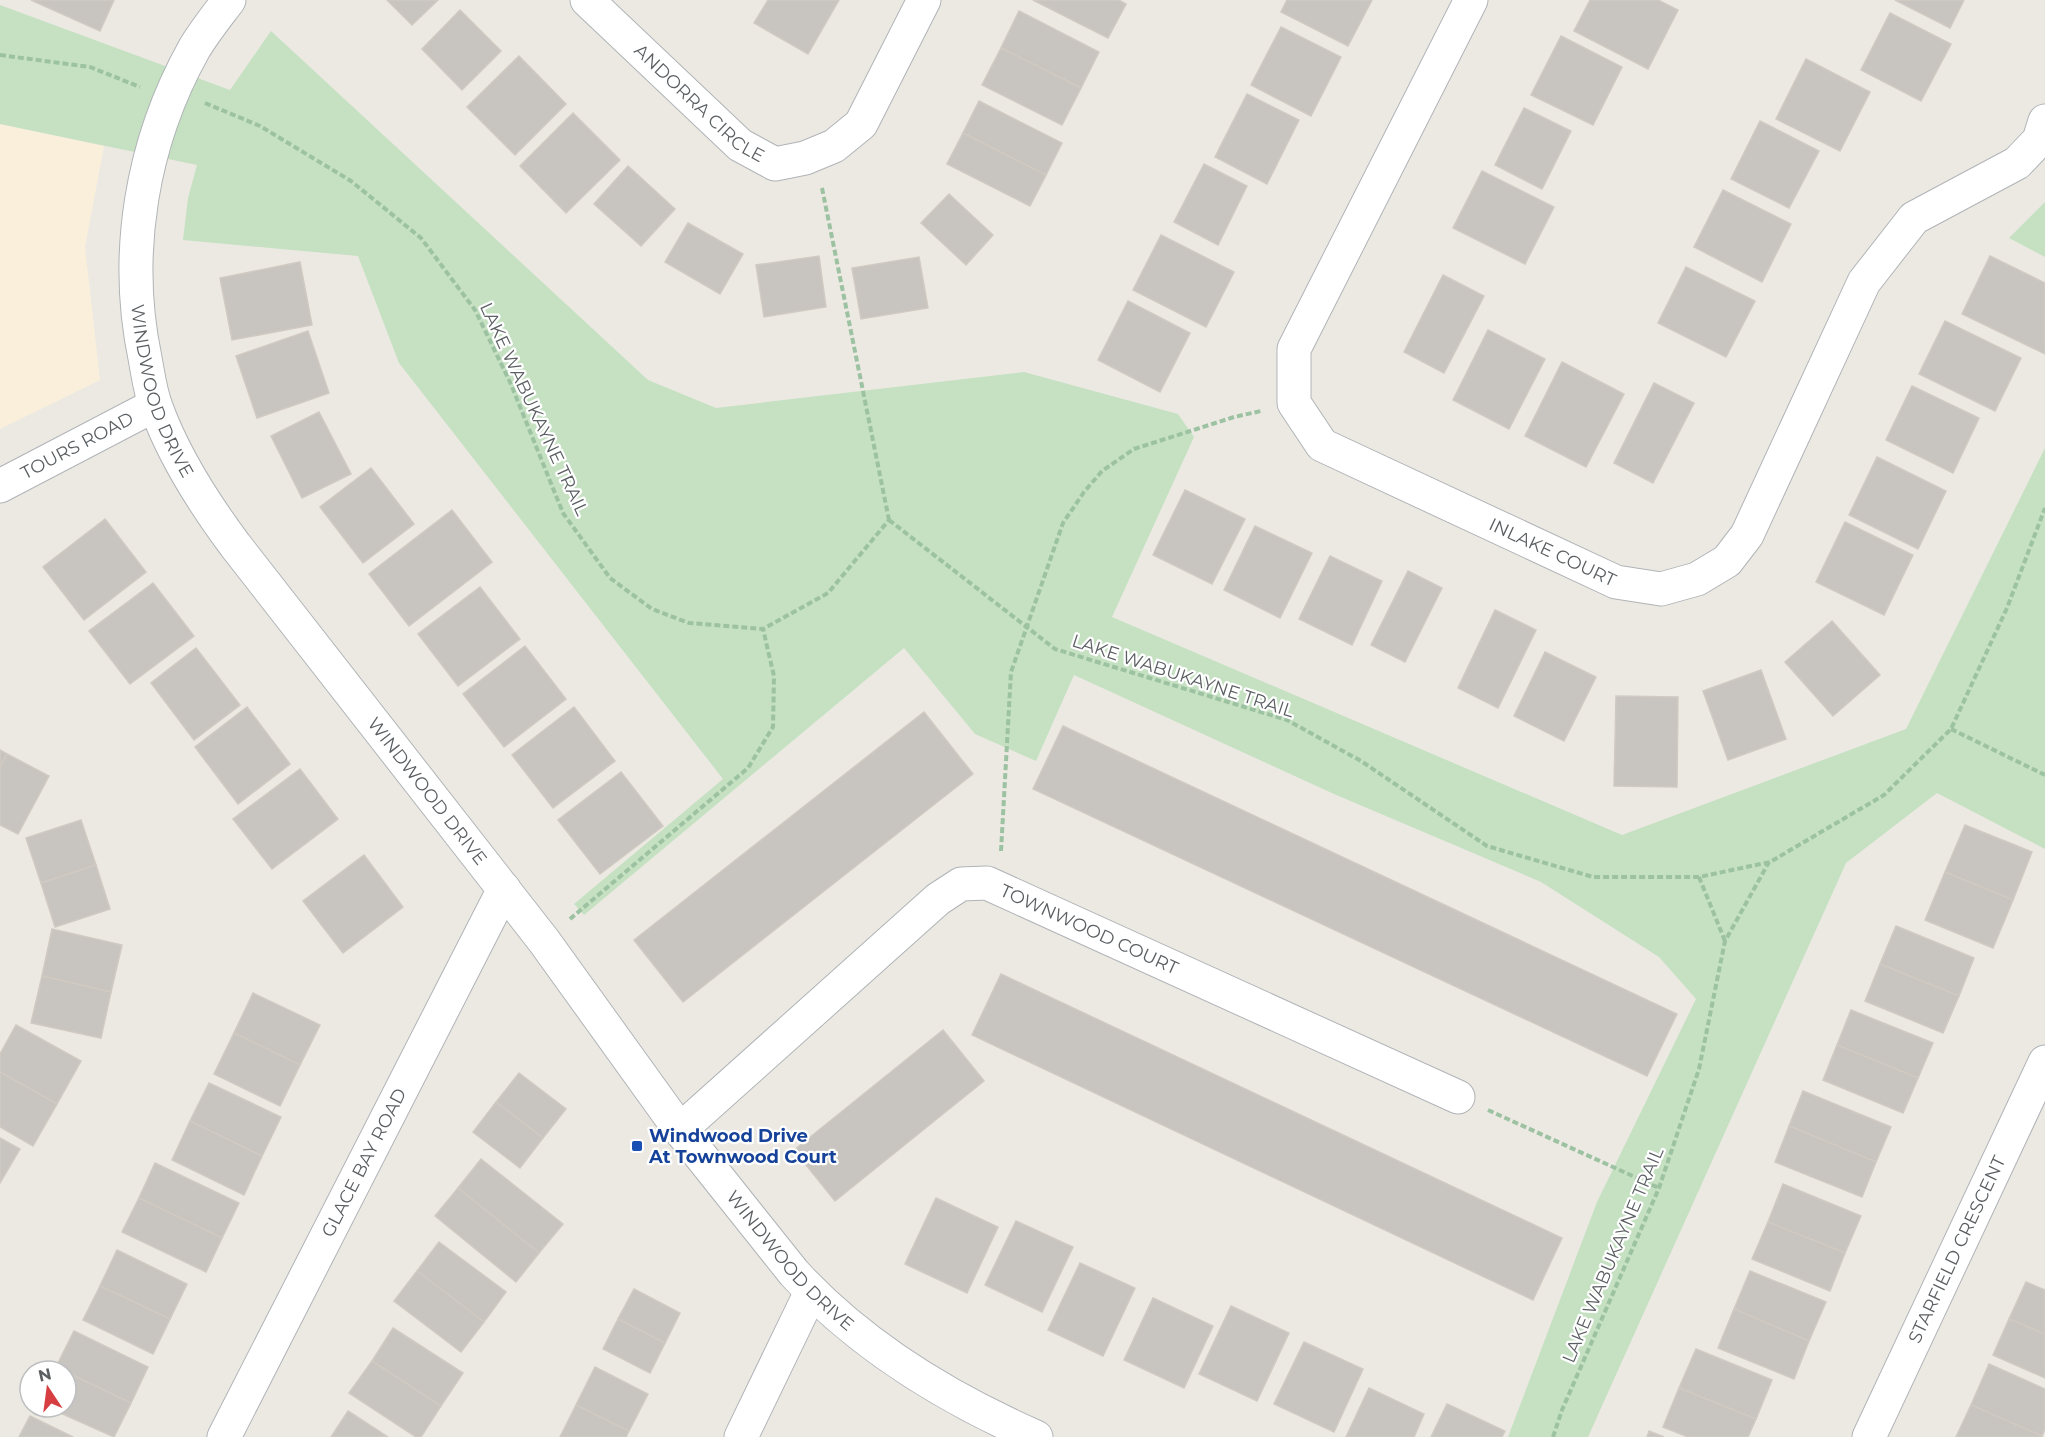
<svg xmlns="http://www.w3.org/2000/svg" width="2045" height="1437" viewBox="0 0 2045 1437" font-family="Montserrat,sans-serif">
<rect width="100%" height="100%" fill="#ece9e3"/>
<!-- commercial -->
<path fill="#faefda" d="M 0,124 L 104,146 L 85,247 L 100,380 L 0,429 Z"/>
<!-- green -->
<g fill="#c5e1c2">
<path d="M 0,5 L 230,90 L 271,31 L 648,380 L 716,408 L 1024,372 L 1178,414 L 1194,437 L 1112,617 L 1622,835 L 1906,729 L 2045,448 L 2045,849 L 1937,793 L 1846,863 L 1588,1437 L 1508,1437 L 1597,1202 L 1696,999 L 1659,957 L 1541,882 L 1334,794 L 1074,675 L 1036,761 L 975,734 L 904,648 L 584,915 L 574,904 L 723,779 L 399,363 L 358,256 L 183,240 L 188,198 L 197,165 L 0,124 Z"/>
<path d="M 2045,202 L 2045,257 L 2009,238 Z"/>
</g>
<!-- building -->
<g fill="#c8c4bf" stroke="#d0cac2" stroke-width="1.5">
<path d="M 31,0 L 114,0 L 100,31 Z"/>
<path d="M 387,0 L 438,0 L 412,25 Z"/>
<path d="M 768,0 L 839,0 L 808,54 L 754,23 Z"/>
<path d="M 1033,0 L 1119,0 L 1126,4 L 1108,38 Z"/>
<path d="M 1287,0 L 1372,0 L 1348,46 L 1281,12 Z"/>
<path d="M 1590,0 L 1658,0 L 1678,10 L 1648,69 L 1574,31 Z"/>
<path d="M 1895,0 L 1964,0 L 1950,28 Z"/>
<path d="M 460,10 L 501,51 L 462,90 L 422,49 Z"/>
<path d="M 1019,11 L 1099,52 L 1081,88 L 1001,48 Z"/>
<path d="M 1890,13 L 1951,44 L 1921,101 L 1861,70 Z"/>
<path d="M 1281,27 L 1341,57 L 1311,116 L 1251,85 Z"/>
<path d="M 1561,36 L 1622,67 L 1593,125 L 1531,95 Z"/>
<path d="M 1001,48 L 1081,88 L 1062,125 L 982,85 Z"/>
<path d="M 519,56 L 566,104 L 515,155 L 467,107 Z"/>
<path d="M 1806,59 L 1870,92 L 1840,151 L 1776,119 Z"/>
<path d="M 1247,94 L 1299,120 L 1267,184 L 1215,157 Z"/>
<path d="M 979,101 L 1062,143 L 1046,175 L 963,133 Z"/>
<path d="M 1524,108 L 1571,131 L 1542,189 L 1495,165 Z"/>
<path d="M 573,113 L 620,160 L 566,213 L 520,166 Z"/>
<path d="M 1760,121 L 1819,151 L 1789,208 L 1731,179 Z"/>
<path d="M 963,133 L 1046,175 L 1030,206 L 947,164 Z"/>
<path d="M 1204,164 L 1247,186 L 1218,245 L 1174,222 Z"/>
<path d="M 628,166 L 675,209 L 641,246 L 594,204 Z"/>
<path d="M 1482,171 L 1554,207 L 1525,264 L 1453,228 Z"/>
<path d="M 1723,190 L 1791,224 L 1762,282 L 1694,247 Z"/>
<path d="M 949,194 L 993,235 L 966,265 L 921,223 Z"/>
<path d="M 688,223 L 743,254 L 720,294 L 665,262 Z"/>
<path d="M 1161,235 L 1234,272 L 1206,327 L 1133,290 Z"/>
<path d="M 819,256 L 826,307 L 764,317 L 756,265 Z"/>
<path d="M 1990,256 L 2045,283 L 2045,354 L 1962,314 Z"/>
<path d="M 919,257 L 928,308 L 861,319 L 852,268 Z"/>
<path d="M 300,262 L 312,325 L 232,340 L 220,278 Z"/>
<path d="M 1686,267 L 1755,301 L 1726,357 L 1658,323 Z"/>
<path d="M 1443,275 L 1484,296 L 1444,373 L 1404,352 Z"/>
<path d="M 1128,301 L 1190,333 L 1160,392 L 1098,360 Z"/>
<path d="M 1945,321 L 2021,358 L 1995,411 L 1919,374 Z"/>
<path d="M 1488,330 L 1545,359 L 1509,429 L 1453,400 Z"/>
<path d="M 308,331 L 329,393 L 257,418 L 236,356 Z"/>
<path d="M 1562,362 L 1624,394 L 1586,467 L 1525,436 Z"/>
<path d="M 1654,383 L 1694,403 L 1653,483 L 1614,463 Z"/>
<path d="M 1912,386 L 1979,418 L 1953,473 L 1886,440 Z"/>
<path d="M 319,412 L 351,474 L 302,498 L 271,436 Z"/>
<path d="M 1877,457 L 1946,491 L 1918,549 L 1849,515 Z"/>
<path d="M 371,468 L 414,524 L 363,563 L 320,507 Z"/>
<path d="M 1185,490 L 1245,519 L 1212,584 L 1153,555 Z"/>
<path d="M 452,510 L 492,562 L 409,626 L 369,574 Z"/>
<path d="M 105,519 L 146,572 L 84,620 L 43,567 Z"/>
<path d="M 1845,522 L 1913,555 L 1884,615 L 1816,582 Z"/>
<path d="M 1255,526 L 1312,553 L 1280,618 L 1224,590 Z"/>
<path d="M 1330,556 L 1382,581 L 1352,645 L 1299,619 Z"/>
<path d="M 1408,571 L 1442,588 L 1405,662 L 1371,645 Z"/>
<path d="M 153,583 L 194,636 L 130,684 L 89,631 Z"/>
<path d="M 480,587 L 520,639 L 458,686 L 418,634 Z"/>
<path d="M 1495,610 L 1536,630 L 1498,708 L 1458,688 Z"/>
<path d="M 1832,621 L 1880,675 L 1833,716 L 1785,662 Z"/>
<path d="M 525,646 L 566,699 L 504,747 L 463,694 Z"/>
<path d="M 196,648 L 240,705 L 194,740 L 151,683 Z"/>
<path d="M 1545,652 L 1596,677 L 1564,741 L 1514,716 Z"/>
<path d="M 1761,670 L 1786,739 L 1728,760 L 1703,691 Z"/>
<path d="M 1616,696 L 1678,697 L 1677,787 L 1614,786 Z"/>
<path d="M 247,707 L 290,764 L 238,804 L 195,747 Z"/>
<path d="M 574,707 L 615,761 L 553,808 L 512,755 Z"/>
<path d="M 924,712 L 973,774 L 683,1002 L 634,940 Z"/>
<path d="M 1063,726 L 1677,1014 L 1647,1076 L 1033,789 Z"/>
<path d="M 0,750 L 7,754 L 0,768 Z"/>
<path d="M 7,754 L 49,776 L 18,834 L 0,825 L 0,768 Z"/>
<path d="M 300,769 L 338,819 L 272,869 L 233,819 Z"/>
<path d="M 621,772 L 663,826 L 600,874 L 558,820 Z"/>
<path d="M 81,820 L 96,865 L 41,883 L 26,838 Z"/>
<path d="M 1965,825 L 2032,852 L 2013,900 L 1945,872 Z"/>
<path d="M 364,855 L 403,907 L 343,953 L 303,901 Z"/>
<path d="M 96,865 L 110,909 L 55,927 L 41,883 Z"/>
<path d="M 1945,872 L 2013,900 L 1993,948 L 1925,920 Z"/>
<path d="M 1896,926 L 1974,958 L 1959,996 L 1880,964 Z"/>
<path d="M 52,929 L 122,945 L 111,992 L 42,976 Z"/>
<path d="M 1880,964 L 1959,996 L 1943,1033 L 1865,1001 Z"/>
<path d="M 1001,974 L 1562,1238 L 1533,1300 L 972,1035 Z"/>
<path d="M 42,976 L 111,992 L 101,1038 L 31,1023 Z"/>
<path d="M 253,993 L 320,1025 L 300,1065 L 234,1033 Z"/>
<path d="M 1851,1010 L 1933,1043 L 1918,1078 L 1837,1045 Z"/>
<path d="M 16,1025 L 81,1061 L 57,1104 L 0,1072 L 0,1054 Z"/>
<path d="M 943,1030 L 984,1081 L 835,1201 L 794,1150 Z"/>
<path d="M 234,1033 L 300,1065 L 280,1106 L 214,1074 Z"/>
<path d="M 1837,1045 L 1918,1078 L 1903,1113 L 1823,1080 Z"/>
<path d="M 0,1072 L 57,1104 L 33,1146 L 0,1127 Z"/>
<path d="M 519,1073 L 566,1109 L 543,1138 L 496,1102 Z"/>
<path d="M 209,1083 L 281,1117 L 262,1156 L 190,1121 Z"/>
<path d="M 1803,1091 L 1891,1127 L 1876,1162 L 1789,1126 Z"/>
<path d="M 496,1102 L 543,1138 L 520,1168 L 473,1132 Z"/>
<path d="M 190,1121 L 262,1156 L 244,1195 L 172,1160 Z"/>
<path d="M 1789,1126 L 1876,1162 L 1862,1197 L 1775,1162 Z"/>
<path d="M 0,1138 L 20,1149 L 0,1183 Z"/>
<path d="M 481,1159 L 563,1224 L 539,1253 L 458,1188 Z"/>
<path d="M 155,1163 L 239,1203 L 222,1238 L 139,1198 Z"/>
<path d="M 1783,1184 L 1861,1216 L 1845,1253 L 1768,1222 Z"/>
<path d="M 458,1188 L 539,1253 L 516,1282 L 435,1216 Z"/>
<path d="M 139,1198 L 222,1238 L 206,1272 L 122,1232 Z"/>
<path d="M 936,1198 L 998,1227 L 967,1293 L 905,1264 Z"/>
<path d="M 1016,1221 L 1073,1247 L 1042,1312 L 985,1285 Z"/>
<path d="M 1768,1222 L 1845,1253 L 1830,1291 L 1752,1259 Z"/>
<path d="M 439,1242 L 506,1292 L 484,1322 L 417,1271 Z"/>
<path d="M 117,1250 L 187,1284 L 170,1319 L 100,1286 Z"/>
<path d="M 1080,1263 L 1135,1288 L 1103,1356 L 1048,1330 Z"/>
<path d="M 417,1271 L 484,1322 L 461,1352 L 394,1301 Z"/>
<path d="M 1750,1271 L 1826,1302 L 1809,1341 L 1734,1309 Z"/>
<path d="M 2026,1282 L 2045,1290 L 2045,1334 L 2009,1319 Z"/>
<path d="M 100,1286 L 170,1319 L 153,1354 L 83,1320 Z"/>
<path d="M 634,1289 L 680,1313 L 665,1343 L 618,1319 Z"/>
<path d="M 1153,1298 L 1213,1326 L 1184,1388 L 1124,1360 Z"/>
<path d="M 1231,1306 L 1289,1333 L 1257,1401 L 1199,1374 Z"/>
<path d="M 1734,1309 L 1809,1341 L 1794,1379 L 1718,1348 Z"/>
<path d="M 618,1319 L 665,1343 L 650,1373 L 603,1349 Z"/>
<path d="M 2009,1319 L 2045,1334 L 2045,1378 L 1993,1355 Z"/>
<path d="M 393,1328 L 463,1373 L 441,1406 L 372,1361 Z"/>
<path d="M 74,1331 L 148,1367 L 131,1403 L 56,1367 Z"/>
<path d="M 1304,1342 L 1363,1369 L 1334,1432 L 1274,1404 Z"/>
<path d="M 1696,1349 L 1772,1380 L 1756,1419 L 1679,1388 Z"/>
<path d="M 372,1361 L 441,1406 L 421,1437 L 416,1437 L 349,1393 Z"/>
<path d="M 1989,1364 L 2045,1389 L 2045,1429 L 2042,1436 L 1971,1405 Z"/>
<path d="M 595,1367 L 648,1394 L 629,1431 L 576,1405 Z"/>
<path d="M 66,1372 L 131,1403 L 114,1437 L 47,1407 L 66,1407 Z"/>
<path d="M 1369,1388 L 1424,1414 L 1414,1437 L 1346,1437 Z"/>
<path d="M 1679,1388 L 1756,1419 L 1748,1437 L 1688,1437 L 1663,1427 Z"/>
<path d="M 1447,1404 L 1505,1431 L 1502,1437 L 1431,1437 Z"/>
<path d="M 576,1405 L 629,1431 L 626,1437 L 560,1437 Z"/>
<path d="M 1971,1405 L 2042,1436 L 2041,1437 L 1956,1437 Z"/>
<path d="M 348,1411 L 388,1437 L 331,1437 Z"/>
<path d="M 30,1416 L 73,1437 L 19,1437 Z"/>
<path d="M 1649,1431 L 1664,1437 L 1647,1437 Z"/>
</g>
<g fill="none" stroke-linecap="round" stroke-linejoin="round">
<defs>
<g id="minor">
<path id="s1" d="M 229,0 C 217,16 204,32 194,49 C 142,142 123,253 145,358 C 148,374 150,391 156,407 C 174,457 203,502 235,545 L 544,941 L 680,1130 L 794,1273 C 860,1345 947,1398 1036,1437"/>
<path id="s2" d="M 587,0 L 740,145 L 775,164 L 805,158 L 834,146 L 861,124 L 924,0"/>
<path id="s3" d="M 1471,0 L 1294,349 L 1294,403 L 1322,445 L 1616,582 L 1661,589 L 1697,579 L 1727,561 L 1747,535 L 1864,282 L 1914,218 L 2017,163 L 2039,140 L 2045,121"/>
<path id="s4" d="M 0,486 L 155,405"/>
<path id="s5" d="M 680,1130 L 938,899 L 961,884 L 987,883 L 1458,1097"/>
<path id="s6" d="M 224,1437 L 504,889"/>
<path d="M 741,1437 L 811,1292"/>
<path id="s7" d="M 1869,1437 L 2045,1062"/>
</g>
</defs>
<!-- minor casing -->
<use href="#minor" stroke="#b0b4b7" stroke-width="35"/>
<!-- path -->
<g stroke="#9cc2a2" stroke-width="4" stroke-dasharray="6 3" stroke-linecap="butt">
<path d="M 0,55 L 90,67 L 140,87"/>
<path d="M 205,103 L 260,126 L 351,181 L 421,238 L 475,310 L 510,382 L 563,513 L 610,578 L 652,609 L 689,623 L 763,629 L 828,593 L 889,520"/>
<path d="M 822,188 L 889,520"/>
<path d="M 889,520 L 1055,649 L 1287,720 L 1361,761 L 1487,846 L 1593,877 L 1699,877 L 1770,862 L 1884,795 L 1951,729 L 2007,608 L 2045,508"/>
<path d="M 1951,729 L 2045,775"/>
<path d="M 1001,851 L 1011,672 L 1063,523 L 1084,492 L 1102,471 L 1134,449 L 1234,417 L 1261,411"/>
<path d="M 1699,877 L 1725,941"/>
<path d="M 570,919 L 748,768 L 773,727 L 774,676 L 763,629"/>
<path d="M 1488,1110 L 1659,1188"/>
<path d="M 1553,1437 L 1562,1410 L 1659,1188 L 1699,1069 L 1725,941 L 1769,862"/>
</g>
<!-- minor -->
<use href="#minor" stroke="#fff" stroke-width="33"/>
</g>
<!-- markers -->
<rect fill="#1a4fb4" stroke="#fff" stroke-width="2" x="631" y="1140" width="12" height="12" rx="3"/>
<g text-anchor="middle" stroke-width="4.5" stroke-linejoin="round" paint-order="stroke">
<!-- street labels -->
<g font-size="18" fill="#5b5f62" stroke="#fff">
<text dy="6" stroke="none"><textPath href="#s2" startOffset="153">ANDORRA CIRCLE</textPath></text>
<text dy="6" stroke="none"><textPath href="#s1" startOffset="416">WINDWOOD DRIVE</textPath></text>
<text transform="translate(534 409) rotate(65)" y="6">LAKE WABUKAYNE TRAIL</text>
<text dy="6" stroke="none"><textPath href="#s4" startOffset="87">TOURS ROAD</textPath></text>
<text dy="6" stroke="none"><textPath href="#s3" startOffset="750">INLAKE COURT</textPath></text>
<text transform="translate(1183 676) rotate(18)" y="6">LAKE WABUKAYNE TRAIL</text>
<text dy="6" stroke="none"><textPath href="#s1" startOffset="902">WINDWOOD DRIVE</textPath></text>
<text dy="6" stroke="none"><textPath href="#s5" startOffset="512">TOWNWOOD COURT</textPath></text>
<text dy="6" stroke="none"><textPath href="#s6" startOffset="308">GLACE BAY ROAD</textPath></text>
<text dy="6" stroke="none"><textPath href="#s7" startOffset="207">STARFIELD CRESCENT</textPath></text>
<text transform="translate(1613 1255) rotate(-67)" y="6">LAKE WABUKAYNE TRAIL</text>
<text dy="6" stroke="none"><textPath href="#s1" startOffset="1496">WINDWOOD DRIVE</textPath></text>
</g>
<!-- transit labels -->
<g font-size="18" font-weight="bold" fill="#164399" stroke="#fff" text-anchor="start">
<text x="649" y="1142">Windwood Drive<tspan x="649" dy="21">At Townwood Court</tspan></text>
</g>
</g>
<!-- north arrow -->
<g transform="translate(48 1389) rotate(347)"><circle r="28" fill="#ffffff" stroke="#bdbfc0" stroke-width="1.5"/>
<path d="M0-4.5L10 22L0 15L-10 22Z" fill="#d73e42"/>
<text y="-9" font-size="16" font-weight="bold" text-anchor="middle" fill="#5b5f62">N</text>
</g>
</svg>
